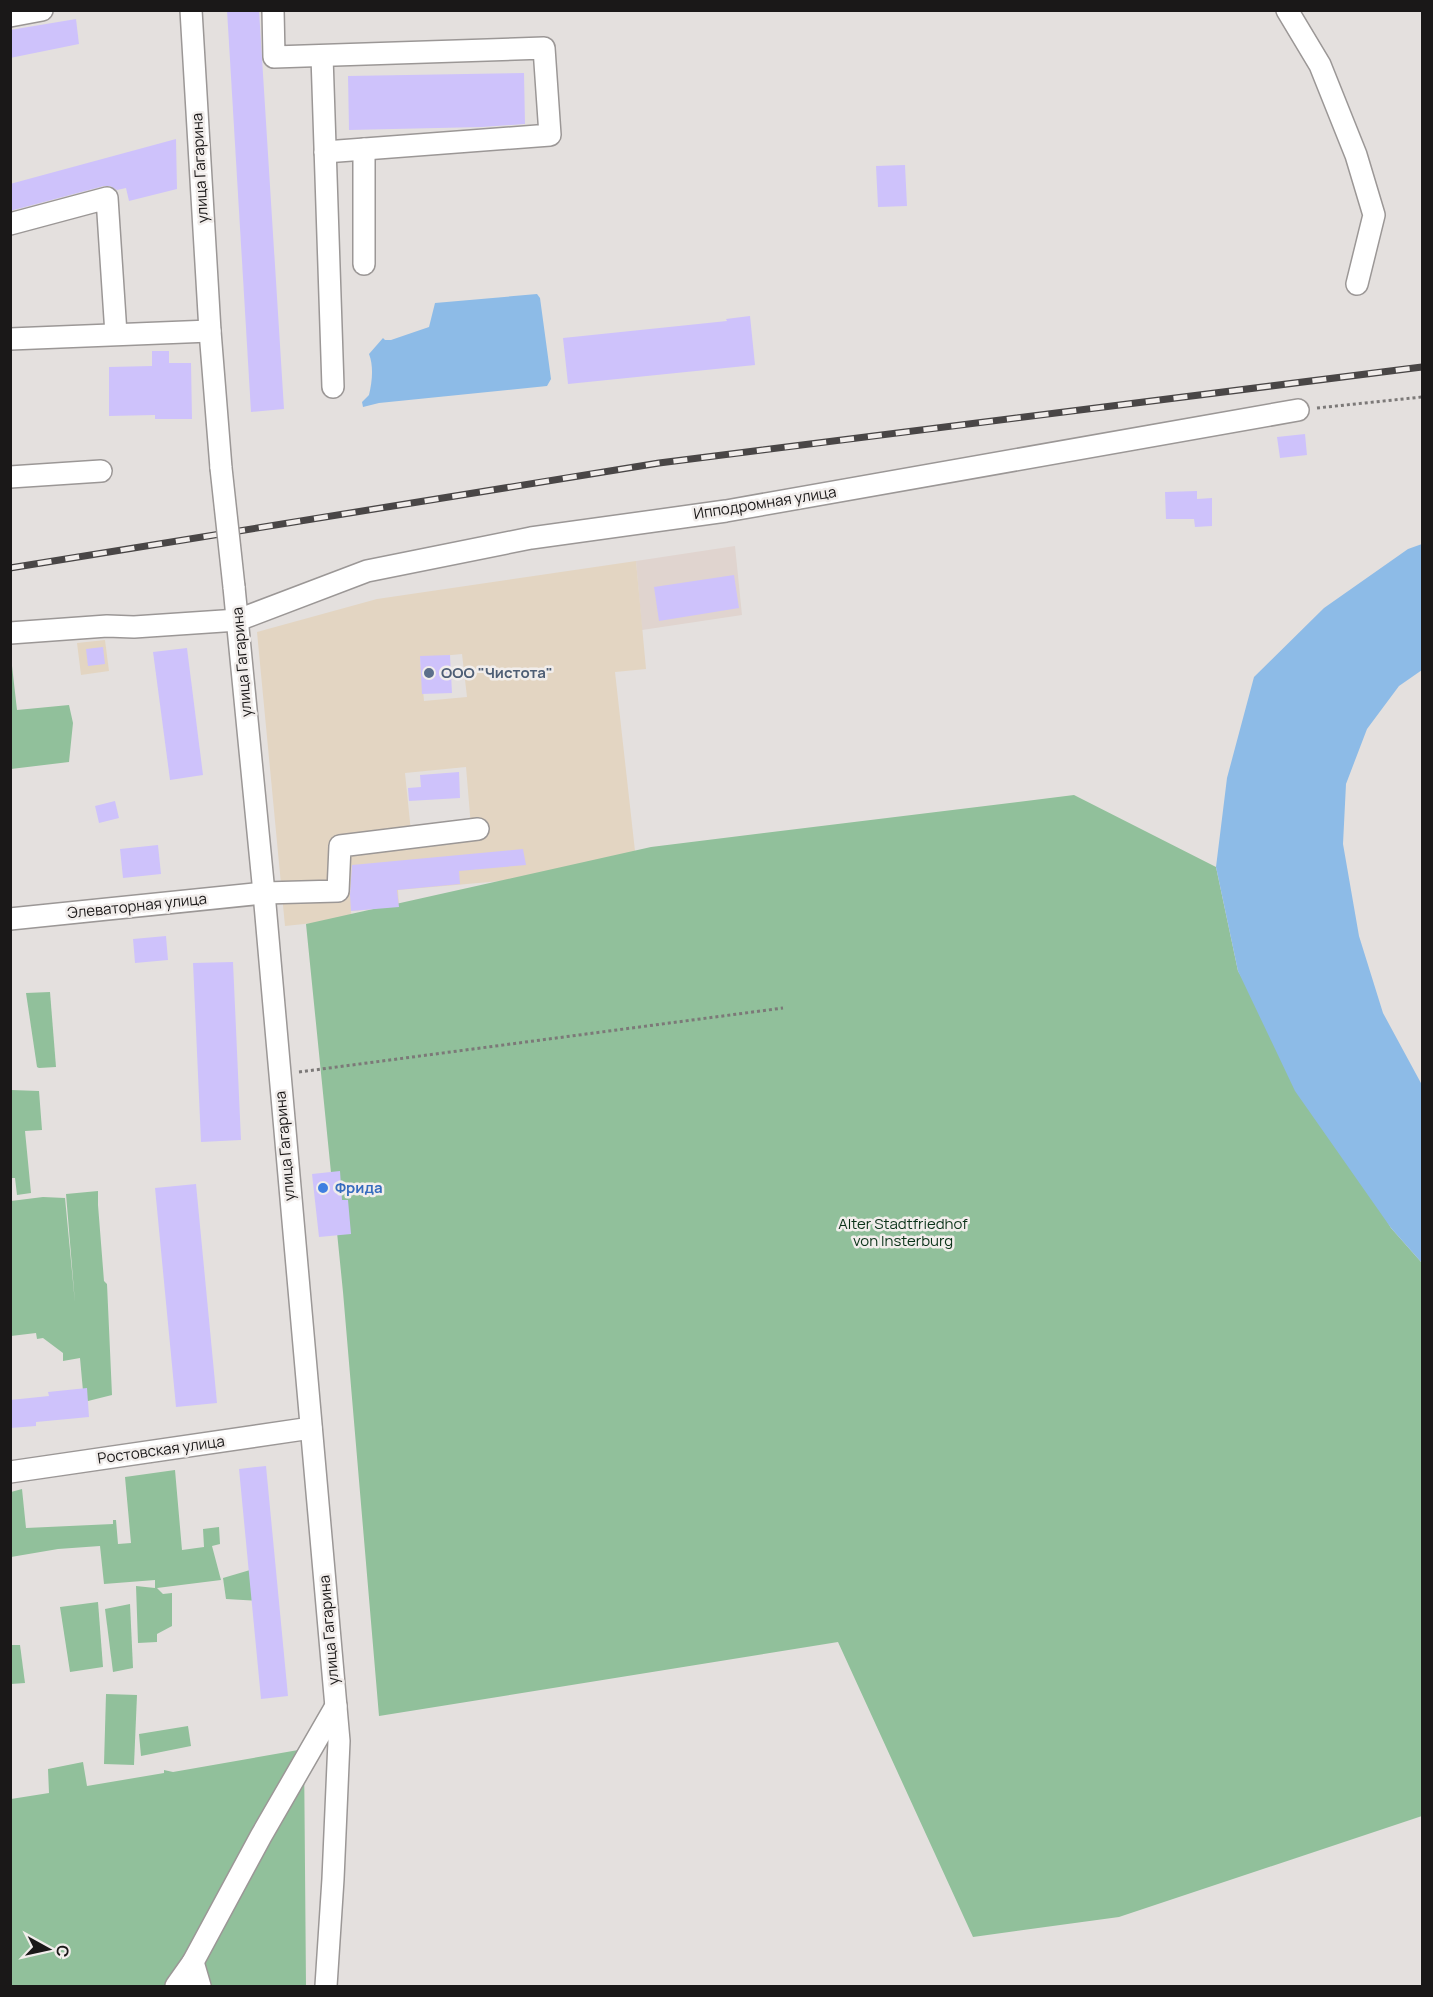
<svg xmlns="http://www.w3.org/2000/svg" width="1433" height="1997" viewBox="0 0 1433 1997" font-family="Manrope,sans-serif">
<rect width="100%" height="100%" fill="#e4e0de"/>
<!-- built -->
<path fill="#e0d4cf" d="M 735,546 L 742,615 L 642,630 L 636,561 Z"/>
<!-- industrial -->
<g fill="#e3d5c2" fill-rule="evenodd">
<path d="M 636,561 L 646,669 L 615,672 L 637,869 L 398,890 L 399,907 L 351,911 L 352,919 L 285,926 L 257,632 L 377,599 ZM 462,654 L 467,697 L 424,701 L 420,658 ZM 466,767 L 471,827 L 411,832 L 405,773 Z"/>
<path d="M 105,640 L 109,671 L 81,675 L 77,643 Z"/>
</g>
<!-- green -->
<g fill="#91c09b">
<path d="M 11,657 L 17,710 L 69,705 L 73,723 L 69,762 L 11,769 Z"/>
<path d="M 1074,795 L 1216,867 L 1238,971 L 1391,1228 L 1422,1263 L 1422,1816 L 1119,1917 L 973,1937 L 838,1642 L 379,1716 L 343,1292 L 306,924 L 651,847 Z"/>
<path d="M 50,992 L 56,1067 L 39,1068 L 37,1067 L 26,993 Z"/>
<path d="M 11,1090 L 39,1091 L 42,1130 L 25,1131 L 31,1193 L 17,1195 L 15,1178 L 11,1178 Z"/>
<path d="M 98,1191 L 98,1205 L 104,1281 L 107,1284 L 112,1395 L 84,1402 L 80,1358 L 63,1361 L 63,1353 L 43,1338 L 37,1339 L 36,1333 L 11,1336 L 11,1201 L 43,1197 L 65,1198 L 75,1303 L 66,1194 Z"/>
<path d="M 175,1470 L 182,1550 L 204,1547 L 203,1529 L 219,1527 L 220,1544 L 212,1546 L 221,1580 L 157,1588 L 163,1594 L 172,1593 L 172,1626 L 157,1634 L 157,1642 L 138,1643 L 136,1586 L 155,1588 L 155,1580 L 104,1584 L 100,1546 L 58,1549 L 11,1557 L 11,1492 L 22,1489 L 26,1528 L 113,1524 L 113,1520 L 116,1520 L 118,1544 L 131,1543 L 125,1477 Z"/>
<path d="M 257,1568 L 260,1601 L 226,1599 L 223,1578 Z"/>
<path d="M 98,1602 L 103,1667 L 70,1672 L 60,1607 Z"/>
<path d="M 130,1604 L 133,1668 L 113,1672 L 105,1609 Z"/>
<path d="M 10,1645 L 20,1645 L 25,1683 L 11,1684 Z"/>
<path d="M 106,1694 L 137,1695 L 134,1765 L 104,1764 Z"/>
<path d="M 188,1726 L 191,1746 L 141,1756 L 139,1734 Z"/>
<path d="M 304,1749 L 306,1986 L 11,1986 L 11,1799 L 49,1793 L 48,1769 L 83,1762 L 87,1786 L 164,1773 L 164,1770 L 173,1772 Z"/>
</g>
<!-- water -->
<g fill="#8dbbe7">
<path d="M 537,294 L 540,298 L 551,379 L 547,386 L 379,403 L 363,407 L 362,402 L 369,395 C 372,382 374,367 369,354 L 383,338 L 385,340 L 391,340 L 429,327 L 435,303 Z"/>
<path d="M 1422,544 L 1422,670 L 1399,686 L 1367,729 L 1346,784 L 1343,844 L 1359,936 L 1383,1013 L 1422,1085 L 1422,1263 L 1391,1228 L 1295,1091 L 1238,971 L 1216,867 L 1227,778 L 1254,677 L 1324,608 L 1408,549 Z"/>
</g>
<!-- building -->
<g fill="#cec2fb">
<path d="M 227,10 L 259,10 L 284,409 L 251,412 Z"/>
<path d="M 76,19 L 79,44 L 10,58 L 10,30 Z"/>
<path d="M 524,73 L 525,124 L 482,127 L 349,130 L 348,76 Z"/>
<path d="M 176,139 L 177,189 L 129,201 L 126,188 L 117,190 L 110,186 L 104,186 L 10,211 L 10,184 Z"/>
<path d="M 905,165 L 907,206 L 878,207 L 876,166 Z"/>
<path d="M 750,316 L 755,365 L 568,384 L 563,338 L 727,321 L 726,319 Z"/>
<path d="M 152,351 L 169,351 L 169,363 L 191,363 L 192,419 L 155,419 L 155,415 L 109,416 L 109,367 L 152,366 Z"/>
<path d="M 1305,434 L 1307,455 L 1280,458 L 1277,437 Z"/>
<path d="M 1197,491 L 1197,499 L 1212,498 L 1212,526 L 1195,527 L 1194,519 L 1166,519 L 1165,492 Z"/>
<path d="M 734,575 L 739,608 L 659,621 L 654,587 Z"/>
<path d="M 103,647 L 105,664 L 88,666 L 86,649 Z"/>
<path d="M 187,648 L 203,775 L 170,780 L 153,652 Z"/>
<path d="M 450,655 L 452,693 L 422,694 L 420,656 Z"/>
<path d="M 459,772 L 460,798 L 409,801 L 408,788 L 421,787 L 420,775 Z"/>
<path d="M 115,801 L 119,818 L 99,823 L 95,806 Z"/>
<path d="M 158,845 L 161,874 L 123,878 L 120,849 Z"/>
<path d="M 523,849 L 526,865 L 459,871 L 460,884 L 397,890 L 399,907 L 351,911 L 350,895 L 352,865 Z"/>
<path d="M 166,936 L 168,960 L 135,963 L 133,939 Z"/>
<path d="M 233,962 L 241,1140 L 201,1142 L 193,963 Z"/>
<path d="M 340,1171 L 342,1200 L 348,1200 L 351,1234 L 319,1237 L 312,1174 Z"/>
<path d="M 196,1184 L 217,1403 L 176,1407 L 155,1188 Z"/>
<path d="M 87,1388 L 89,1417 L 36,1422 L 36,1426 L 10,1428 L 10,1400 L 49,1396 L 48,1392 Z"/>
<path d="M 266,1466 L 288,1696 L 261,1699 L 239,1469 Z"/>
</g>
<g fill="none" stroke-linecap="round" stroke-linejoin="round">
<defs>
<g id="minor">
<path d="M 191,10 L 210,331 L 221,468"/>
<path d="M 273,10 L 274,57 L 544,48 L 550,135 L 325,152"/>
<path d="M 1287,10 L 1320,65 L 1356,155 L 1374,215 L 1357,284"/>
<path d="M 10,16 L 42,10"/>
<path d="M 322,56 L 333,387"/>
<path d="M 364,149 L 364,264"/>
<path d="M 10,224 L 107,198 L 116,334"/>
<path d="M 10,339 L 210,331"/>
<path d="M 10,477 L 101,471"/>
<path d="M 234,587 L 264,893 L 339,1741 L 333,1879 L 326,1986"/>
<path d="M 10,633 L 107,626 L 134,627 L 238,620 L 367,571 L 531,538 L 726,511 L 1298,410"/>
<path d="M 10,919 L 264,893 L 338,891 L 340,846 L 478,829"/>
<path d="M 10,1472 L 311,1428"/>
<path d="M 193,1962 L 200,1986"/>
<path d="M 176,1986 L 193,1962 L 261,1836 L 336,1706"/>
</g>
</defs>
<!-- minor casing -->
<use href="#minor" stroke="#9b9796" stroke-width="24"/>
<!-- path -->
<g stroke="#7c7978" stroke-width="3" stroke-dasharray="3 3" stroke-linecap="butt">
<path d="M 1317,408 L 1422,397"/>
<path d="M 299,1072 L 783,1008"/>
</g>
<!-- minor -->
<use href="#minor" stroke="#fff" stroke-width="21"/>
<defs>
<path id="rail" d="M 10,568 L 659,463 L 1422,367"/>
</defs>
<!-- rail casing -->
<use href="#rail" stroke="#494646" stroke-width="7"/>
<!-- rail -->
<use href="#rail" stroke="#f1edeb" stroke-width="4.5" stroke-dasharray="14" stroke-linecap="butt"/>
<defs>
<path id="minor-bridge" d="M 221,468 L 234,587"/>
</defs>
<!-- minor-bridge casing -->
<use href="#minor-bridge" stroke="#9b9796" stroke-width="24" stroke-linecap="butt"/>
<!-- minor-bridge -->
<use href="#minor-bridge" stroke="#fff" stroke-width="21"/>
</g>
<!-- markers -->
<circle fill="#5c6f8a" stroke="#f1edeb" stroke-width="2" cx="429" cy="673" r="6"/>
<circle fill="#3f7fe0" stroke="#f1edeb" stroke-width="2" cx="323" cy="1188" r="6"/>
<g text-anchor="middle" stroke-width="5" stroke-linejoin="round" paint-order="stroke">
<!-- street labels -->
<g font-size="15" fill="#1a1818" stroke="#f1edeb">
<text transform="translate(200 168) rotate(-93)" y="5">улица Гагарина</text>
<text transform="translate(765 503) rotate(-9)" y="5">Ипподромная улица</text>
<text transform="translate(242 662) rotate(-95)" y="5">улица Гагарина</text>
<text transform="translate(137 906) rotate(-6)" y="5">Элеваторная улица</text>
<text transform="translate(285 1146) rotate(-95)" y="5">улица Гагарина</text>
<text transform="translate(161 1450) rotate(-8)" y="5">Ростовская улица</text>
<text transform="translate(329 1630) rotate(-95)" y="5">улица Гагарина</text>
</g>
<!-- service labels -->
<g font-size="15" font-weight="bold" fill="#4e5e75" stroke="#f1edeb" text-anchor="start">
<text x="441" y="678">ООО "Чистота"</text>
</g>
<!-- shop labels -->
<g font-size="15" font-weight="bold" fill="#366cbe" stroke="#f1edeb" text-anchor="start">
<text x="335" y="1193">Фрида</text>
</g>
<!-- park labels -->
<g font-size="15" fill="#0a3218" stroke="#f1edeb">
<text x="903" y="1229">Alter Stadtfriedhof<tspan x="903" dy="17">von Insterburg</tspan></text>
</g>
</g>
<!-- border -->
<rect width="1433" height="1997" fill="none" stroke="#1a1818" stroke-width="24"/>
<!-- north arrow -->
<g transform="translate(48 1949) rotate(98)" stroke="#f1edeb" stroke-width="4.5" paint-order="stroke">
<path d="M0-4.5L10 22L0 15L-10 22Z" fill="#1a1818"/>
<text y="-9" font-size="16" font-weight="bold" text-anchor="middle" fill="#1a1818">С</text>
</g>
</svg>
